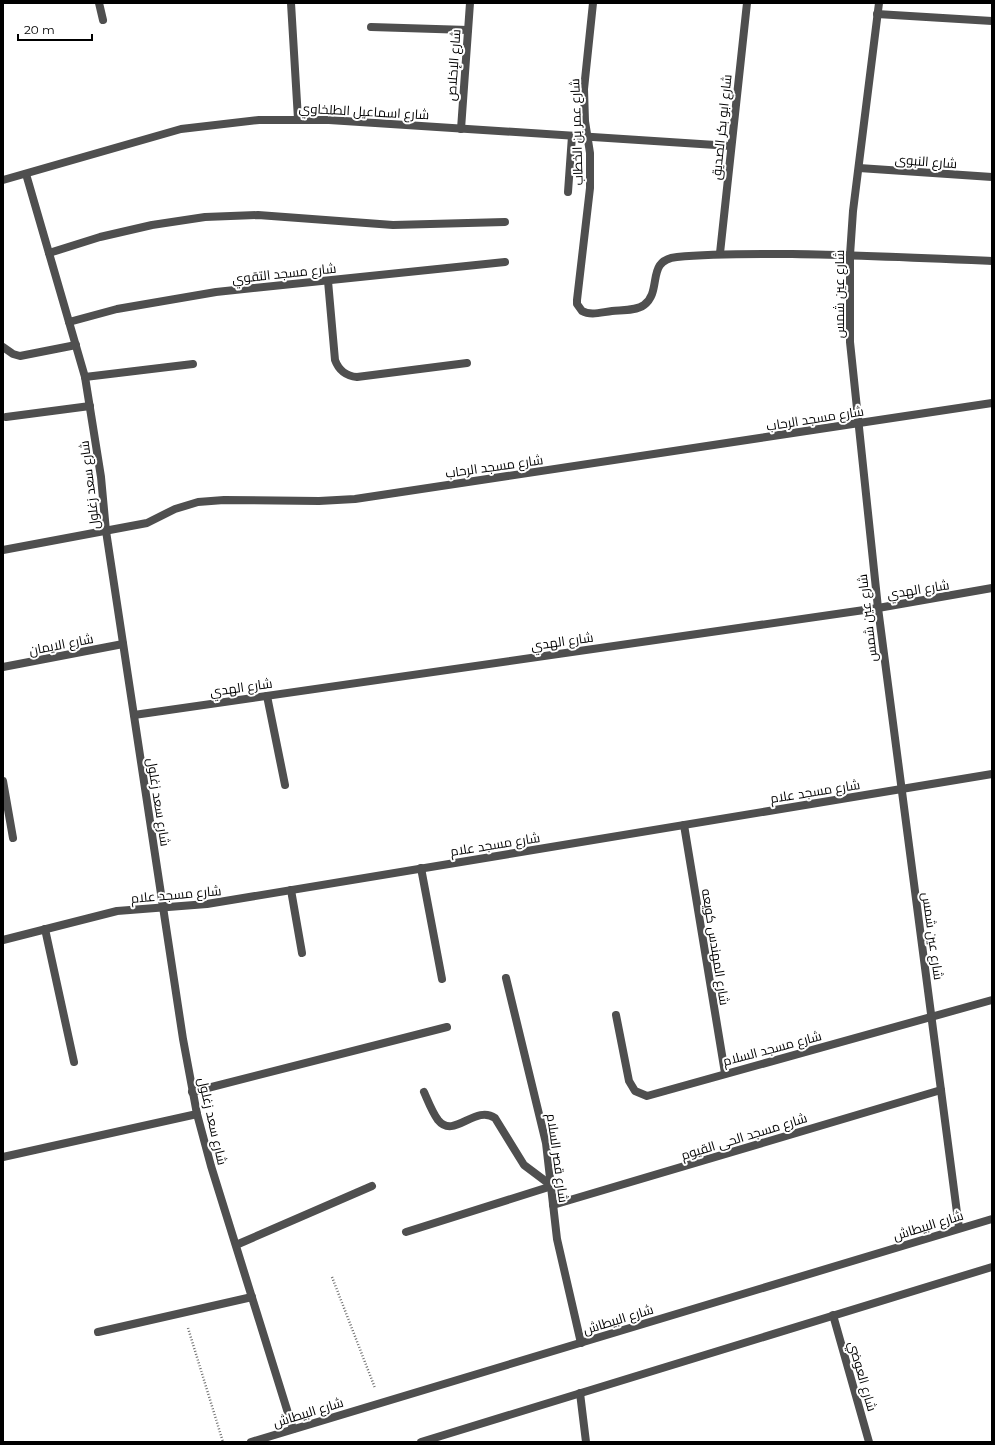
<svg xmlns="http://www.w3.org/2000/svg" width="995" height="1445" viewBox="0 0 995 1445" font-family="Montserrat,Cairo,sans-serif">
<rect width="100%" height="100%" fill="#fff"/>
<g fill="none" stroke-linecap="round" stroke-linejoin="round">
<!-- path -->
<g stroke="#717171" stroke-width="2.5" stroke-dasharray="1 2" stroke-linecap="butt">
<path d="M 332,1277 L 375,1388"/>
<path d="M 188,1328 L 223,1442"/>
</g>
<!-- service -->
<path stroke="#4f4f4f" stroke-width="8" d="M 568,192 L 572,136"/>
<!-- minor -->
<g stroke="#4f4f4f" stroke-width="8">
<path d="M 99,3 L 103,20"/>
<path d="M 291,3 L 298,119"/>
<path d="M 593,3 L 584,89 L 585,121 L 590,153 L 590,188 L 577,300 L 577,304 L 582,311 C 591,316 602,312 612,311 C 621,310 636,311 644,305 C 663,291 645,260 677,257 C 715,253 753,254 792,254 C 859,255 925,258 992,261"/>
<path d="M 879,3 L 853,211 L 850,255 L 850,342 L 878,608 L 959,1228"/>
<path d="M 877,14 L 992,21"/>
<path d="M 371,27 L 468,30"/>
<path d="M 461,129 L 470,3"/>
<path d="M 859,168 L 992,177"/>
<path d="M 26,174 L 85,377 L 101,477 L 106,531 L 183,1039 L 197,1114 L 211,1166 L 293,1429"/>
<path d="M 3,180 L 181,129 L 259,120 L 329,120 L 731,146"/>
<path d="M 49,253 L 100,237 L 152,225 L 205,217 L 258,215 L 393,225 L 505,222"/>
<path d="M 720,253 L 747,3"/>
<path d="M 328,281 L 335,360 C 339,371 346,376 357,377 L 467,363"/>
<path d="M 69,322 L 117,309 L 216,292 L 505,262"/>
<path d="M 3,347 L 13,354 L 20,356 L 76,345"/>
<path d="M 85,377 L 193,364"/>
<path d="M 6,417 L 90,406"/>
<path d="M 3,550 L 147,523 L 175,509 L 198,502 L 224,500 L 319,501 L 355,499 L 992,403"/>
<path d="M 3,667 L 123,644"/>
<path d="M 267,696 L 285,785"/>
<path d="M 134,715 L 878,608 L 992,588"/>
<path d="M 3,781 L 13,838"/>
<path d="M 684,825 L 725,1073"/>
<path d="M 421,868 L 442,979"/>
<path d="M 291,890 L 302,953"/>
<path d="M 45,929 L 74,1062"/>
<path d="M 3,940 L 117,911 L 207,904 L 992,774"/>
<path d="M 506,978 L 546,1143 L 557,1239 L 581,1343"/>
<path d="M 616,1015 L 629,1081 L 635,1091 L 647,1096 L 992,1000"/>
<path d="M 192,1092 L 447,1027"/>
<path d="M 424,1092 C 428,1101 432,1112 438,1120 C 454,1140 475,1104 495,1118 L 524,1165 L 552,1186"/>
<path d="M 3,1157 L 197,1114"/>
<path d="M 553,1205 L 941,1090"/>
<path d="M 406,1232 L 552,1186"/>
<path d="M 236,1245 L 372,1186"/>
<path d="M 833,1315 L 869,1442"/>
<path d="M 98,1332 L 252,1297"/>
<path d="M 580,1393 L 586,1442"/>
<path d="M 251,1442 L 992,1219"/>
<path d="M 421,1442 L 992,1267"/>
</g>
</g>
<g text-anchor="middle" stroke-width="4" stroke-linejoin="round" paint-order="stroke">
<!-- street labels -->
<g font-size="13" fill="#000" stroke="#fff">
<text transform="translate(453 65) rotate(-86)" y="5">شارع الإخلاص</text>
<text transform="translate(364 111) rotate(3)" y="5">شارع اسماعيل الطلخاوي</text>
<text transform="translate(721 127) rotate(-84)" y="5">شارع ابو بكر الصديق</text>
<text transform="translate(576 132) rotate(-92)" y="5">شارع عمر بن الخطاب</text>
<text transform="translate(926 161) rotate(4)" y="5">شارع النبوى</text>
<text transform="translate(284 273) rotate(-6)" y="5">شارع مسجد التقوي</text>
<text transform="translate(839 294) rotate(-90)" y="5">شارع عين شمس</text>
<text transform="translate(815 418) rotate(-9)" y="5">شارع مسجد الرحاب</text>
<text transform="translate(494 466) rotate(-8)" y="5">شارع مسجد الرحاب</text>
<text transform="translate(89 485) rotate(-97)" y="5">شارع سعد زغلول</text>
<text transform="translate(918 589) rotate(-9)" y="5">شارع الهدي</text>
<text transform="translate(867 618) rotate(-97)" y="5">شارع عين شمس</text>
<text transform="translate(562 641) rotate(-8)" y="5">شارع الهدي</text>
<text transform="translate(61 644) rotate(-11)" y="5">شارع الايمان</text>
<text transform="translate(241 687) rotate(-8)" y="5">شارع الهدي</text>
<text transform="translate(815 791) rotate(-9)" y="5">شارع مسجد علام</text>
<text transform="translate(159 802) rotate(81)" y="5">شارع سعد زغلول</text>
<text transform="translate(495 844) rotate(-9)" y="5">شارع مسجد علام</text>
<text transform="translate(176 894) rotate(-5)" y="5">شارع مسجد علام</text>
<text transform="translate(933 936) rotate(82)" y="5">شارع عين شمس</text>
<text transform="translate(716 947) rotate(81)" y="5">شارع المهندس كويعه</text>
<text transform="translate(772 1048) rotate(-15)" y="5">شارع مسجد السلام</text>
<text transform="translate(213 1121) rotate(77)" y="5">شارع سعد زغلول</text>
<text transform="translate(744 1136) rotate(-17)" y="5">شارع مسجد الحى القيوم</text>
<text transform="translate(558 1158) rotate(82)" y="5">شارع قصر السلام</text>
<text transform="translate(928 1225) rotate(-17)" y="5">شارع البيطاش</text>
<text transform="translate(618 1319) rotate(-17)" y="5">شارع البيطاش</text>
<text transform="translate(863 1376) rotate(74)" y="5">شارع العوضي</text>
<text transform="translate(308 1412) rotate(-17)" y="5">شارع البيطاش</text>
</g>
</g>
<!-- border -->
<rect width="995" height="1445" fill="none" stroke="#000000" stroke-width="8"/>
<!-- scale -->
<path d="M18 34v6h74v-6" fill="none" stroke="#000000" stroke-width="2"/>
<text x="24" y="34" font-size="12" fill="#000000" stroke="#ffffff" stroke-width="3" paint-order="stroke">20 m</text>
</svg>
